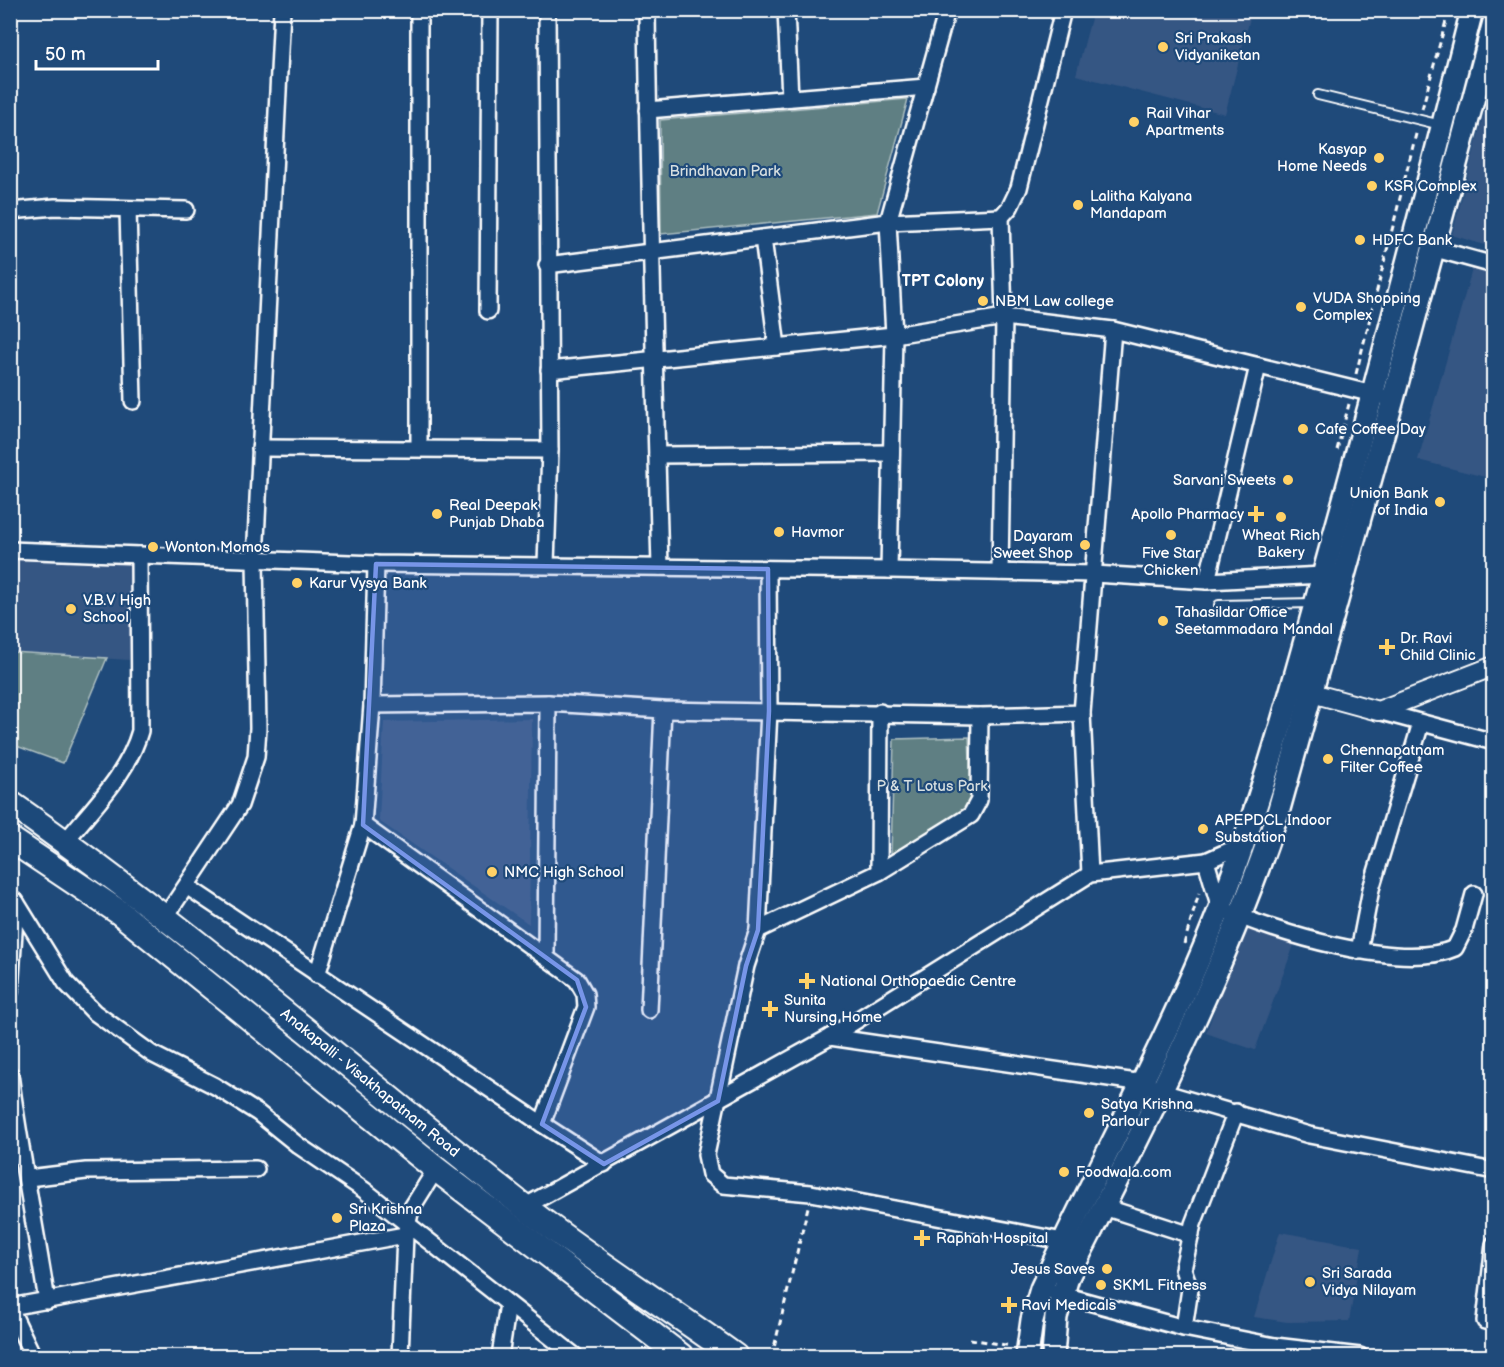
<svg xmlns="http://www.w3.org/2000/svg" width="1504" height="1367" viewBox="0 0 1504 1367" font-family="'Balsamiq Sans',sans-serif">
<rect width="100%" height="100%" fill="#1f4a7a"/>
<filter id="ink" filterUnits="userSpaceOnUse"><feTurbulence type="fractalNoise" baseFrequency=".0167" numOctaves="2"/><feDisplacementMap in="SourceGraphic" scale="12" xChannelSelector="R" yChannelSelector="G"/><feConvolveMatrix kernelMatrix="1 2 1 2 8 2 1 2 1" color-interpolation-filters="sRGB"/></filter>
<g filter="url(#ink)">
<!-- built -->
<g fill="#365683">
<path d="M 1093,11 L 1220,11 L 1250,18 L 1225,114 L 1076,75 Z"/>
<path d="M 1493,79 L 1494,238 L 1491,247 L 1452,235 Z"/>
<path d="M 1473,266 L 1493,272 L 1493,479 L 1418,460 Z"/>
<path d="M 10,557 L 135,565 L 129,660 L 11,652 Z"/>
<path d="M 532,719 L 529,924 L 379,821 L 384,722 Z"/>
<path d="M 1245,927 L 1294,945 L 1255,1050 L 1206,1033 Z"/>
<path d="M 1280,1232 L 1362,1247 L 1349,1321 L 1287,1322 L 1254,1317 Z"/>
</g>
<!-- green -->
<g fill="#5e7f83" stroke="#aebfc1" stroke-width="1.5">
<path d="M 908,99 L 877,213 L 661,234 L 660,120 Z"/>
<path d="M 11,652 L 107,658 L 63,763 L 11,744 Z"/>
<path d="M 969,737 L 972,808 L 891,856 L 894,739 Z"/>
</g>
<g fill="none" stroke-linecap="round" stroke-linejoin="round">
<defs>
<g id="service">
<path d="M 1318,95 L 1441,125"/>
<path d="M 1219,605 L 1314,603"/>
</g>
<g id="minor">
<path d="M 647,10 C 649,196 655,381 660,567"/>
<path d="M 786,10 L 790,98"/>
<path d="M 648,110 L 926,87"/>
<path d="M 128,209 L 133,401"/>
<path d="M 10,211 L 55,207 L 186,210"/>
<path d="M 1001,217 L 1010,207 L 1019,188 L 1063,10"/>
<path d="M 763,238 L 777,347"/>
<path d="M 1432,248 L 1494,265"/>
<path d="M 547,265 L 888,222 L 1001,217 L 1004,317 L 1000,572"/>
<path d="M 488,311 L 490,10"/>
<path d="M 549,370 L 894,335 L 1004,317 L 1113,330 L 1381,396"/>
<path d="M 260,448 L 550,450"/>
<path d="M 419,448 L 419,10"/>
<path d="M 657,455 L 891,453"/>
<path d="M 10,550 L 376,564 L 889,570 L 1094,574 L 1207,581 L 1323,575 L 1333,577"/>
<path d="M 376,564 L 372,705 L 548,703 L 663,710 L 980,716 L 1082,713 L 1113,330"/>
<path d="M 546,564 L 550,450 L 547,10"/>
<path d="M 768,569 L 769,711 L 758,930 L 746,966 L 706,1155 L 710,1174 L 723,1185 L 811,1193 L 1063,1241"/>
<path d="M 889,570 L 894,335 L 888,222 L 947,10"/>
<path d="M 1207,581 L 1258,366"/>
<path d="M 1378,711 L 1494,742"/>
<path d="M 1082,713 L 1090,874"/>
<path d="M 65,842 C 93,807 128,774 140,731 L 139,555"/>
<path d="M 1206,861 L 1220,908 C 1273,932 1401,972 1455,948 L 1464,930 L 1474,894"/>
<path d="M 879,872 L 880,712"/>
<path d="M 188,887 L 542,1124 L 586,1007 L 585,994 L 577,980 L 363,825"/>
<path d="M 10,899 L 16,902 L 66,983 L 94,1012 L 152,1054 L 215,1086 L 258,1113 L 299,1146 L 364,1190 L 575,1356"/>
<path d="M 164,919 L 240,805 L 256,757 L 258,728 L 255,560 L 282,10"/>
<path d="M 758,930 L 879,872 L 971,815 L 979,800 L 980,716"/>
<path d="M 1359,951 L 1371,889 L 1421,723"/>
<path d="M 546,956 L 548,703"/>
<path d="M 317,975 L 363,825 L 372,705"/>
<path d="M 10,992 L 16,902"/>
<path d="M 649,1010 L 663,710"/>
<path d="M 830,1037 L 1143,1083 L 1162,1092 L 1309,1135 L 1494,1171"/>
<path d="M 10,1074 C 20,1150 35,1225 47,1301"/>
<path d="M 542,1124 L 604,1164"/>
<path d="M 28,1178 L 86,1171 L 256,1169"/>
<path d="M 524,1207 L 830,1037 L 1090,874 L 1206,861 L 1242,845"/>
<path d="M 1104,1207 L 1191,1235"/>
<path d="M 1041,1289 L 1184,1328 L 1275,1346 L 1273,1356"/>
<path d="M 10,1307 L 405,1235 L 411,1209 L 436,1169"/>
<path d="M 10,1308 L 33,1356"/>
<path d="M 1485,1321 L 1494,1244"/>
<path d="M 1184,1328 L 1190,1289 L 1183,1269 L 1193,1224 L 1236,1112"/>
<path d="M 1275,1346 L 1360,1356"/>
<path d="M 400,1356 L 405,1235"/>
<path d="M 500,1356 L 508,1304"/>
</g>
<path id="tertiary" d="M 1312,693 L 1378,711 L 1494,666"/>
<g id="secondary">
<path d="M 1027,1356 L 1032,1320 L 1041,1289 C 1100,1162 1169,1039 1220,908 C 1265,791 1297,670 1330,550 C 1380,371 1426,191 1472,10"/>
<path d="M 1053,1356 L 1056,1317 L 1068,1277 C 1146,1124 1225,972 1279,809 L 1393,399 L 1494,22"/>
</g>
<g id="primary">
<path id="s1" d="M 10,803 C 188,927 352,1071 522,1205 C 590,1259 665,1305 735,1356"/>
<path d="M 10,839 L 119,912 L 436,1169 L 681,1356"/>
</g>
</defs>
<!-- service casing -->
<use href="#service" stroke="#fff" stroke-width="12"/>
<!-- minor casing -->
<use href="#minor" stroke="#fff" stroke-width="20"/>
<!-- tertiary casing -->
<use href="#tertiary" stroke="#fff" stroke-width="22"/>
<!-- secondary casing -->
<use href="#secondary" stroke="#fff" stroke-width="26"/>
<!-- primary casing -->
<use href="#primary" stroke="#fff" stroke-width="28"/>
<!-- path -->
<g stroke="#fff" stroke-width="3" stroke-dasharray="6 4.5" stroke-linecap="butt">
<path d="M 1422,109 L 1449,10"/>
<path d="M 1356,374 L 1417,130"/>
<path d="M 1337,450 L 1349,404"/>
<path d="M 1184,944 L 1199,893"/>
<path d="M 970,1339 L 1011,1346"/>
<path d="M 772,1356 L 808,1207"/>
</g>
<!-- service -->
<use href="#service" stroke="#1f4a7a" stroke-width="8"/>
<!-- minor -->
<use href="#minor" stroke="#1f4a7a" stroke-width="15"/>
<!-- tertiary -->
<use href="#tertiary" stroke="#1f4a7a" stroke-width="18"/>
<!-- secondary -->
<use href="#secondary" stroke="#1f4a7a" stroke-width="21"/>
<!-- primary -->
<use href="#primary" stroke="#1f4a7a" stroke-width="24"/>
</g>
</g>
<!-- marked area -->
<path fill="#7795e8" fill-opacity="0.2" stroke="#7795e8" stroke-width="4.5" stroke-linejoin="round" d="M 376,564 L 768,569 L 769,711 L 758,930 L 746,966 L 718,1101 L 604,1164 L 542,1124 L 586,1007 L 577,980 L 363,825 Z"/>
<!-- markers -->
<g fill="#ffd166" stroke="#1f4a7a" stroke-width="2">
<circle cx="1163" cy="47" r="6"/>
<circle cx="1134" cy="122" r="6"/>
<circle cx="1379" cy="158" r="6"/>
<circle cx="1372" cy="186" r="6"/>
<circle cx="1078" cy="205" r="6"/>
<circle cx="1360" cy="240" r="6"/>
<circle cx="983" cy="301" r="6"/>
<circle cx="1301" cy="307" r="6"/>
<circle cx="1303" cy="429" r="6"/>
<circle cx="1288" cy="480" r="6"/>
<circle cx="1440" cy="502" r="6"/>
<circle cx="437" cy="514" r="6"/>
<path d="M1253 505h6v6h6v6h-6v6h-6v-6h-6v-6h6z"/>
<circle cx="1281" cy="517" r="6"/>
<circle cx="779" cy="532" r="6"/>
<circle cx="1171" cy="535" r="6"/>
<circle cx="1085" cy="545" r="6"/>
<circle cx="153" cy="547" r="6"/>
<circle cx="297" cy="583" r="6"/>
<circle cx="71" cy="609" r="6"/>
<circle cx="1163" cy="621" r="6"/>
<path d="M1384 638h6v6h6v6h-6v6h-6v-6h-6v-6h6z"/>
<circle cx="1328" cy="759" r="6"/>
<circle cx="1203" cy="829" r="6"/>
<circle cx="492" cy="872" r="6"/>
<path d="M804 972h6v6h6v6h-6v6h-6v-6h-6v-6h6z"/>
<path d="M767 1000h6v6h6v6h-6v6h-6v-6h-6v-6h6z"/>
<circle cx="1089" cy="1113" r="6"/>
<circle cx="1064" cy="1172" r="6"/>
<circle cx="337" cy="1218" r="6"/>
<path d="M919 1229h6v6h6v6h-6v6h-6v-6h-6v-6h6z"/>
<circle cx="1107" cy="1269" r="6"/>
<circle cx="1310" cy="1282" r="6"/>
<circle cx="1101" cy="1285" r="6"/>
<path d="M1006 1296h6v6h6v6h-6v6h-6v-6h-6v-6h6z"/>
</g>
<g text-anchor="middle" stroke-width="4.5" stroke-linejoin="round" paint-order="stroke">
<!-- poi labels -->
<g font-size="15" fill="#fff" stroke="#1f4a7a" text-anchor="start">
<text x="1175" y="43">Sri Prakash<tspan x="1175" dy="17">Vidyaniketan</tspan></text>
<text x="1146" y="118">Rail Vihar<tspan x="1146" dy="17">Apartments</tspan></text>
<text x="1367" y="154" text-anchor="end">Kasyap<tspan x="1367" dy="17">Home Needs</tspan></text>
<text x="1384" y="191">KSR Complex</text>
<text x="1090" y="201">Lalitha Kalyana<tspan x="1090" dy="17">Mandapam</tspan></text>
<text x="1372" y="245">HDFC Bank</text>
<text x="1313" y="303">VUDA Shopping<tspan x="1313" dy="17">Complex</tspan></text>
<text x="995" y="306">NBM Law college</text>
<text x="1315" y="434">Cafe Coffee Day</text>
<text x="1276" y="485" text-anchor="end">Sarvani Sweets</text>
<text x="1428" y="498" text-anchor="end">Union Bank<tspan x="1428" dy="17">of India</tspan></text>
<text x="449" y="510">Real Deepak<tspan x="449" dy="17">Punjab Dhaba</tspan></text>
<text x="1244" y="519" text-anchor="end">Apollo Pharmacy</text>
<text x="791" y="537">Havmor</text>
<text x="1281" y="540" text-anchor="middle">Wheat Rich<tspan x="1281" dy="17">Bakery</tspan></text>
<text x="1073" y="541" text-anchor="end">Dayaram<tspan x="1073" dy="17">Sweet Shop</tspan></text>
<text x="165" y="552">Wonton Momos</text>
<text x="1171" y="558" text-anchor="middle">Five Star<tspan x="1171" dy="17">Chicken</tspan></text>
<text x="309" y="588">Karur Vysya Bank</text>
<text x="83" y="605">V.B.V High<tspan x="83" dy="17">School</tspan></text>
<text x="1175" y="617">Tahasildar Office<tspan x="1175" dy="17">Seetammadara Mandal</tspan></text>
<text x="1400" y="643">Dr. Ravi<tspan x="1400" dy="17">Child Clinic</tspan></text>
<text x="1340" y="755">Chennapatnam<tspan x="1340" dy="17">Filter Coffee</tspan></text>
<text x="1215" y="825">APEPDCL Indoor<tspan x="1215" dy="17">Substation</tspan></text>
<text x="504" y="877">NMC High School</text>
<text x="820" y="986">National Orthopaedic Centre</text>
<text x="784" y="1005">Sunita<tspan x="784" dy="17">Nursing Home</tspan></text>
<text x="1101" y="1109">Satya Krishna<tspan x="1101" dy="17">Parlour</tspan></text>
<text x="1076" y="1177">Foodwala.com</text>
<text x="349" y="1214">Sri Krishna<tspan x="349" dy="17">Plaza</tspan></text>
<text x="936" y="1243">Raphah Hospital</text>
<text x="1095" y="1274" text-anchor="end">Jesus Saves</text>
<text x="1322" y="1278">Sri Sarada<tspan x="1322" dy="17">Vidya Nilayam</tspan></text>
<text x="1113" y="1290">SKML Fitness</text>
<text x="1021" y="1310">Ravi Medicals</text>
</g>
<!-- park labels -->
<g font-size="15" fill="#d7dfe0" stroke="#1f4a7a">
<text x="725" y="176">Brindhavan Park</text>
<text x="932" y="791">P &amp; T Lotus Park</text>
</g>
<!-- street labels -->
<g font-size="15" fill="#fff" stroke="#1f4a7a">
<text dy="5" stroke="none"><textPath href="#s1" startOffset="456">Anakapalli - Visakhapatnam Road</textPath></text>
</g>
<!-- neighbourhood labels -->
<g font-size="16" font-weight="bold" fill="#fff" stroke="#1f4a7a">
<text x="943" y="286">TPT Colony</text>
</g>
</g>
<!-- margin -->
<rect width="1504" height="1367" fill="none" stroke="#1f4a7a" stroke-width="36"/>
<rect x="18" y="18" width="1468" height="1331" fill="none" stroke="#fff" stroke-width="2" filter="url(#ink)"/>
<!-- scale -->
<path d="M36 60v9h122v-9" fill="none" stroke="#ffffff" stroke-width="3"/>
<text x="45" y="60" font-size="18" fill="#ffffff" stroke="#1f4a7a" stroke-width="4.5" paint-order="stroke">50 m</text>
</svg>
